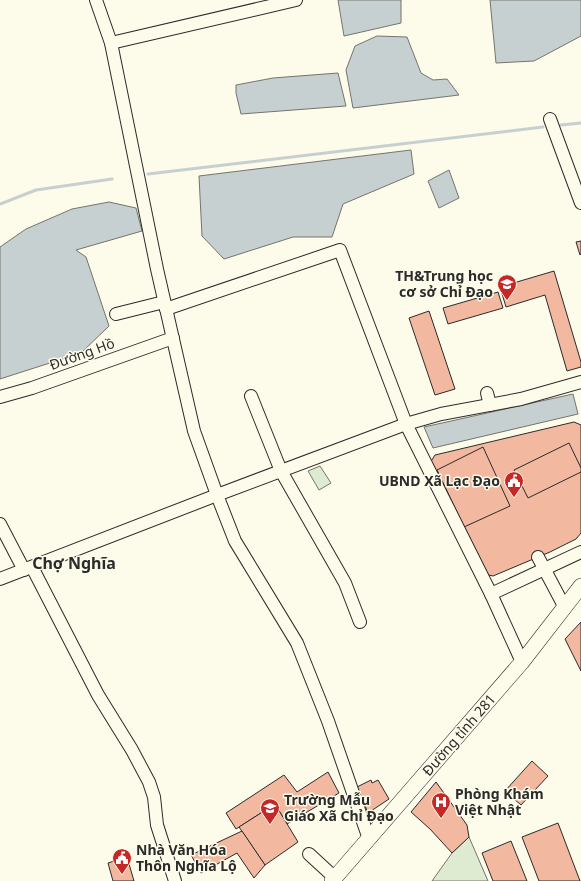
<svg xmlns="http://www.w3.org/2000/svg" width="581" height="881" viewBox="0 0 581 881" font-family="'Noto Sans',sans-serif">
<rect width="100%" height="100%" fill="#fdfbea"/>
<!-- green -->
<g fill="#deebd1" stroke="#74746e">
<path d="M 320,466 L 331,483 L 319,490 L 308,471 Z"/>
<path d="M 469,837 L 488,881 L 432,881 L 452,853 Z"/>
</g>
<!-- water -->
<g fill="#c7d0d0" stroke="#74746e">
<path d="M 338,0 L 401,0 L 401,23 L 344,36 Z"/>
<path d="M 490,0 L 581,0 L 581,36 L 534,61 L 496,63 Z"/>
<path d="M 377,36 L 407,37 L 421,73 L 433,80 L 447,79 L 459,95 L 353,108 L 346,70 L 355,46 Z"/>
<path d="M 338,73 L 346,106 L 241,114 L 236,93 L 236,85 L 273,78 Z"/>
<path d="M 411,150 L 414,174 L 343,204 L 332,237 L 293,237 L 224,259 L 202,236 L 199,176 Z"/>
<path d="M 449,170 L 459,198 L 439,208 L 428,181 Z"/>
<path d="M 109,202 L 136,208 L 142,231 L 76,250 L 86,257 L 109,326 L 81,353 L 0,379 L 0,247 L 26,229 L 72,209 Z"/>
<path d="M 573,394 L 578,414 L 433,448 L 424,427 Z"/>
</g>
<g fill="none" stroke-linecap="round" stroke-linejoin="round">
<!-- stream -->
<g stroke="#c7d0d0" stroke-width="3">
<path d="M 561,125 L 581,123"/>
<path d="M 148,174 L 543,127"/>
<path d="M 0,204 L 36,190 L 112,179"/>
</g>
</g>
<!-- building -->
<g fill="#f2b8a0" stroke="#2b2b2b">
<path d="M 581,241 L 581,254 L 580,255 L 576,242 Z"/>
<path d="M 554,271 L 581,362 L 581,367 L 567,371 L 545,295 L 506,307 L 500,287 Z"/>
<path d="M 498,292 L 503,308 L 448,324 L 443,308 Z"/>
<path d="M 429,311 L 455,389 L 435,395 L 409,318 Z"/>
<path d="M 574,422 L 581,425 L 581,533 L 576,539 L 550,552 L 493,576 L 484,574 L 430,463 L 435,455 Z"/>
<path d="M 569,443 L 581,468 L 581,472 L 528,498 L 514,470 Z"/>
<path d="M 483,447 L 510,506 L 464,527 L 437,470 Z"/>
<path d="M 581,622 L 581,671 L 565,639 Z"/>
<path d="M 532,761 L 548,776 L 521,805 L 505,791 Z"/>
<path d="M 328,772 L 339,793 L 287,824 L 275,804 L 236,829 L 226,813 L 284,775 L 297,792 Z"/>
<path d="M 371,780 L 372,783 L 378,780 L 389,799 L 368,813 L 357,787 Z"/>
<path d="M 436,782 L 467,825 L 469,837 L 452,853 L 430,829 L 411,812 Z"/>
<path d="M 275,804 L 298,842 L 265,865 L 239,827 Z"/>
<path d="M 558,823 L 580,881 L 539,881 L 522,837 Z"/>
<path d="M 242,831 L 265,865 L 254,878 L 237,853 L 201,873 L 191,855 Z"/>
<path d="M 511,841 L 527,881 L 493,881 L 482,853 Z"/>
<path d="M 127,857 L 134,881 L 113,881 L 108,863 Z"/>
</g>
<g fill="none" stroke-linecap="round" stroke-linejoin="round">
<defs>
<g id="minor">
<path d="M 96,0 L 111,43 L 157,269 L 194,431 L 217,495 L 235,541 L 297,643 L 328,721 L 369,839"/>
<path d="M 111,43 L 296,0"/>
<path d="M 550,119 L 581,203"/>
<path d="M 166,309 L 340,250 L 406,424 L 491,594 L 522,662"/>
<path d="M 116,314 L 164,302"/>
<path d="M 487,393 L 490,405"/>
<path d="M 251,396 L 281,471 L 345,583 L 360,622"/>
<path d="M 0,397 L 32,388 L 173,338"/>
<path d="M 0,524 L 24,570"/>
<path d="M 538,557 L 564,606"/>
<path d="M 32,567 L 98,695 L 132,750 L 149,782 L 154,797 L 157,825 L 175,881"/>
<path d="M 0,579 L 217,495 L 406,424 L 441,414 L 521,399 L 581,382"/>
<path d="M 491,594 L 581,552"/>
<path d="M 309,854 L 335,878"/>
</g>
<path id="major" d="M 332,881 L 522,662 L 581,586"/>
</defs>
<!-- minor casing -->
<use href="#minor" stroke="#2b2b2b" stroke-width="14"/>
<!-- major casing -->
<use href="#major" stroke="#2b2b2b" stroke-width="16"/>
<!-- minor -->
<use href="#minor" stroke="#fdfbea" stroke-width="12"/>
<!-- major -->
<use href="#major" stroke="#fdfbea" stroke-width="15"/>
</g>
<!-- icons -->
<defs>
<symbol id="school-pin" viewBox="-11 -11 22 30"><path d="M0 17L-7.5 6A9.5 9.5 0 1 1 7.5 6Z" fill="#c62828" stroke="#fdfbea"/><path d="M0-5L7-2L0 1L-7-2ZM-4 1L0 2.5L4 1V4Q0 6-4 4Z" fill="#fff"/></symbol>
<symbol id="civic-pin" viewBox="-11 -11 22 30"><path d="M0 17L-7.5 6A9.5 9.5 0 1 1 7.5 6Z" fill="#c62828" stroke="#fdfbea"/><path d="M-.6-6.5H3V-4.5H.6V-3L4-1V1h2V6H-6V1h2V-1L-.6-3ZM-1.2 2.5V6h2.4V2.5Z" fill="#fff"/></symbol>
<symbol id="hospital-pin" viewBox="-11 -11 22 30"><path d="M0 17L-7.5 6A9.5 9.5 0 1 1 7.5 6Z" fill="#c62828" stroke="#fdfbea"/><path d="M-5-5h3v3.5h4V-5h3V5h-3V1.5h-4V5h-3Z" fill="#fff"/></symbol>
</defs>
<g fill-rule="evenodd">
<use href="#school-pin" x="496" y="273" width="22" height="30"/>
<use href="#civic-pin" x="503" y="470" width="22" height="30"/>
<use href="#hospital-pin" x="430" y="791" width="22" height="30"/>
<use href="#school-pin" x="259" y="797" width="22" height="30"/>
<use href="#civic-pin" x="111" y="847" width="22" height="30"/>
</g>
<g text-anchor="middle" stroke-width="3" stroke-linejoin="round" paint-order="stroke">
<!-- poi labels -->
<g font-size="14" font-weight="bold" fill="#2b2b2b" stroke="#fdfbea" text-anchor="start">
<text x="493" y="281" text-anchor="end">TH&amp;Trung học<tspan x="493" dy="16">cơ sở Chỉ Đạo</tspan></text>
<text x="500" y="486" text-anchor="end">UBND Xã Lạc Đạo</text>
<text x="455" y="799">Phòng Khám<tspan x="455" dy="16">Việt Nhật</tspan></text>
<text x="284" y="805">Trường Mẫu<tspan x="284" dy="16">Giáo Xã Chỉ Đạo</tspan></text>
<text x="136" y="855">Nhà Văn Hóa<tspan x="136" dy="16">Thôn Nghĩa Lộ</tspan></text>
</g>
<!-- street labels -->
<g font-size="14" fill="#2b2b2b" stroke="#fdfbea">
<text transform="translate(82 354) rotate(-20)" y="5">Đường Hồ</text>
<text transform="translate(459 735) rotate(-49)" y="5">Đường tỉnh 281</text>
</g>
<!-- quarter labels -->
<g font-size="16" font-weight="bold" fill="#2b2b2b" stroke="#fdfbea">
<text x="74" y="569">Chợ Nghĩa</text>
</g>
</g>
</svg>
